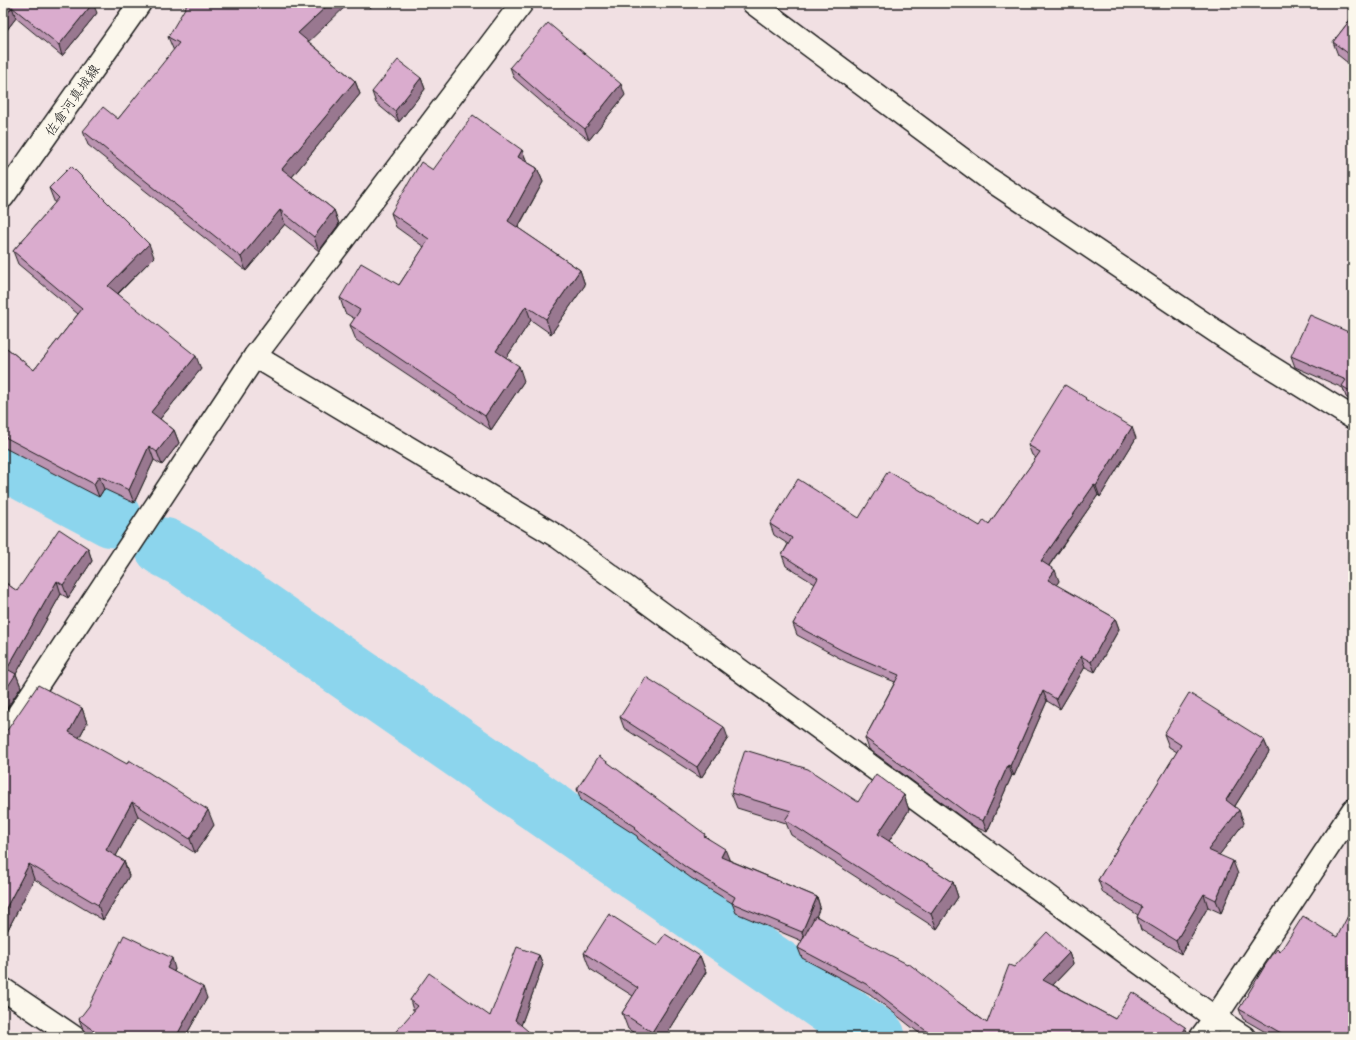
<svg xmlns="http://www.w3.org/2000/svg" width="1356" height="1040" viewBox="0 0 1356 1040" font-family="'Comic Neue','Klee One',sans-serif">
<rect width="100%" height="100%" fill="#f1e0e3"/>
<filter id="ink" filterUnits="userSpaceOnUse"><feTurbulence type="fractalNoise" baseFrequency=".025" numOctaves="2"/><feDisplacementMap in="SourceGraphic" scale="8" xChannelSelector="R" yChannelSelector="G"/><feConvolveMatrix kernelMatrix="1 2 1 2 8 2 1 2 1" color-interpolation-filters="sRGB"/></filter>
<g filter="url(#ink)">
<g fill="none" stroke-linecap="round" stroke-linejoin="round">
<!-- river -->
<g stroke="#8cd5ed" stroke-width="59">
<path d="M 3,460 L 112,518"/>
<path d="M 164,547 L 188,560 L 876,1037"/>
</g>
<defs>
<g id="street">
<path d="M 753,3 L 989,179 L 1245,351 L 1353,418"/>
<path d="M 255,356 L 558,537 L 1215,1018 L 1244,1037"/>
<path d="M 3,737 L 255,356 L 522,3"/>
<path d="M 3,989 L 74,1037"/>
<path d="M 1201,1037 L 1215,1018 L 1353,810"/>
</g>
<path id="secondary" d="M 3,197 L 140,3"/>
</defs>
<!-- street casing -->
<use href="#street" stroke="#1c1c1c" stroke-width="25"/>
<!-- secondary casing -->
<use href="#secondary" stroke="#1c1c1c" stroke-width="25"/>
<!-- street -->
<use href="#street" stroke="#fbf7ec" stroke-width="22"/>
<!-- secondary -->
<use href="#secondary" stroke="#fbf7ec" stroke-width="22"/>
</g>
<!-- wall -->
<g fill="#bb94b1" stroke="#1c1c1c">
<path d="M 3,3 L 97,13 L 62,56 L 16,18 L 3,35 Z"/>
<path d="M 365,3 L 374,3 L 370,8 Z"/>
<path d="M 198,4 L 309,42 L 355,81 L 360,94 L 292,177 L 334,210 L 339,224 L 319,251 L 285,224 L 246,271 L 88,145 L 83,131 L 118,119 L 174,51 L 168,37 Z"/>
<path d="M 1353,16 L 1353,67 L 1338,55 L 1333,42 Z"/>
<path d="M 510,67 L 625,95 L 589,140 L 552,111 L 514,78 Z"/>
<path d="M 421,78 L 425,89 L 399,122 L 376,103 L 372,92 Z"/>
<path d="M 522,150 L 527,162 L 537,168 L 543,182 L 518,228 L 580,270 L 585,285 L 551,334 L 531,320 L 506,358 L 524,381 L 491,430 L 356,340 L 350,325 L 355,319 L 345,313 L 340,298 L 399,285 L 424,247 L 396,227 L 391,213 L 433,170 Z"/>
<path d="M 49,188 L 154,257 L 118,294 L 201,369 L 160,419 L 174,430 L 179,443 L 162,465 L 154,460 L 134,503 L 104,489 L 99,497 L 3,447 L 3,345 L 34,370 L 78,314 L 18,264 L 13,251 L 55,203 L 54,201 Z"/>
<path d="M 1353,334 L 1353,402 L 1346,397 L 1343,388 L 1295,367 L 1291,356 Z"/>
<path d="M 1087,400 L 1136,438 L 1100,497 L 1098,495 L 1049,566 L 1059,581 L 1056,585 L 1115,618 L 1119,629 L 1095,672 L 1085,667 L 1060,709 L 1047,701 L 1014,776 L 1012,775 L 987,832 L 975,827 L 869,749 L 865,738 L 895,682 L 847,662 L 797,635 L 793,624 L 815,584 L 786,566 L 782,555 L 788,544 L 774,535 L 770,524 L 859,518 L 980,526 L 989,524 L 1036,458 L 1032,455 L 1028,445 Z"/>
<path d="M 88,548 L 92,561 L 68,598 L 61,594 L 16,674 L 21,687 L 3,714 L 3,581 L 17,591 Z"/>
<path d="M 82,708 L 87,723 L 79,738 L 214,825 L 195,853 L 138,816 L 116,856 L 124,861 L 129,876 L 103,920 L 34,879 L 3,939 L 3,734 Z"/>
<path d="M 620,717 L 728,738 L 701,778 L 624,728 Z"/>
<path d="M 1164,734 L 1264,740 L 1269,752 L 1235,806 L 1244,823 L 1219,855 L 1238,874 L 1221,913 L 1208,907 L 1181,954 L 1141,930 L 1137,917 L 1138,915 L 1103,893 L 1098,880 L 1177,752 L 1169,747 Z"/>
<path d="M 577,789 L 707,837 L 729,859 L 729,860 L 817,897 L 820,907 L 816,916 L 958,1002 L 987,1023 L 1014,967 L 1069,953 L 1073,964 L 1053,985 L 1115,1019 L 1185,1027 L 1189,1037 L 924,1037 L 870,994 L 802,958 L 798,948 L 802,941 L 736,913 L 732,903 L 691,878 L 638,839 L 637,836 L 581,800 Z"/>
<path d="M 731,793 L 858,802 L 904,795 L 909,810 L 889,841 L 953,882 L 958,897 L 937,929 L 791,835 L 786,823 L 737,808 Z"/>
<path d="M 657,945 L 700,956 L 706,972 L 665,1037 L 641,1037 L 628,1029 L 622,1013 L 633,996 L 590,969 L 584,953 Z"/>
<path d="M 1280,952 L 1353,1037 L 1274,1037 L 1243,1019 L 1239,1009 Z"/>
<path d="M 539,955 L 543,965 L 521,1025 L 413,1010 L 410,1000 L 490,1016 Z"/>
<path d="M 175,969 L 174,972 L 207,998 L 185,1037 L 92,1037 L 85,1032 L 83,1029 L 79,1019 Z"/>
</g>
<!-- shaded-wall -->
<g fill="#997890" stroke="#1c1c1c">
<path d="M 93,3 L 97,13 L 62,56 L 59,45 Z"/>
<path d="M 330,3 L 349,3 L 303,47 L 298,33 Z"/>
<path d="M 368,3 L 374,3 L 370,8 Z"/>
<path d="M 12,7 L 16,18 L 3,35 L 3,19 Z"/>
<path d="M 421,78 L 425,89 L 399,122 L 395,111 Z"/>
<path d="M 355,81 L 360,94 L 287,183 L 282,169 Z"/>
<path d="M 621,84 L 625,95 L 589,140 L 585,129 Z"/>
<path d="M 522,150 L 528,165 L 518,157 Z"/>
<path d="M 537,168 L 543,182 L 513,236 L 508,221 Z"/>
<path d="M 280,210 L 285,224 L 246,271 L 241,257 Z"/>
<path d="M 334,210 L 339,224 L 319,251 L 314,237 Z"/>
<path d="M 149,244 L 154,257 L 112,299 L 108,286 Z"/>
<path d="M 580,270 L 585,285 L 551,334 L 546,319 Z"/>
<path d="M 526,306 L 531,320 L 501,366 L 496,351 Z"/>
<path d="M 196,356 L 201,369 L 155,425 L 151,412 Z"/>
<path d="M 519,366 L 524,381 L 491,430 L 485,416 Z"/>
<path d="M 1132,427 L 1136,438 L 1100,497 L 1096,486 Z"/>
<path d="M 174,430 L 179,443 L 162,465 L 157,452 Z"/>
<path d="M 149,446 L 154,460 L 134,503 L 129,490 Z"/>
<path d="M 99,476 L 104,489 L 99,497 L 94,484 Z"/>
<path d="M 1094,485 L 1098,495 L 1045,571 L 1041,561 Z"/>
<path d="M 88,548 L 92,561 L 68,598 L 63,585 Z"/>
<path d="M 1055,570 L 1059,581 L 1052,591 L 1048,580 Z"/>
<path d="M 57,581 L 61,594 L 16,674 L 21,687 L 3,714 L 3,694 L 7,669 Z"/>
<path d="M 1115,618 L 1119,629 L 1095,672 L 1091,662 Z"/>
<path d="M 1081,656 L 1085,667 L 1060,709 L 1056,699 Z"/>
<path d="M 1043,691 L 1047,701 L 1014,776 L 1010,766 Z"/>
<path d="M 82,708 L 87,723 L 74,747 L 69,732 Z"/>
<path d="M 724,727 L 728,738 L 701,778 L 697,767 Z"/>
<path d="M 1264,740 L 1269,752 L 1231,812 L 1226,800 Z"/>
<path d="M 1008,765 L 1012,775 L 987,832 L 983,821 Z"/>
<path d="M 904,795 L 909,810 L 884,849 L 878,834 Z"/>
<path d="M 132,802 L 138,816 L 111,865 L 106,850 Z"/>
<path d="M 208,810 L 214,825 L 195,853 L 190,839 Z"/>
<path d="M 1239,810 L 1244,823 L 1213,863 L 1208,850 Z"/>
<path d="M 725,849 L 729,859 L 725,867 L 721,857 Z"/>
<path d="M 124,861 L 129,876 L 103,920 L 98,905 Z"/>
<path d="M 1233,861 L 1238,874 L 1221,913 L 1216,900 Z"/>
<path d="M 29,864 L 34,879 L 3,939 L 3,914 Z"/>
<path d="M 953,882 L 958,897 L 937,929 L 931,914 Z"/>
<path d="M 1204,894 L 1208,907 L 1181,954 L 1176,941 Z"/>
<path d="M 817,897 L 820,907 L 806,942 L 802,932 Z"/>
<path d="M 1069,953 L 1073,964 L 1047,991 L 1043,980 Z"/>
<path d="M 539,955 L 543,965 L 519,1031 L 515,1020 Z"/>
<path d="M 700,956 L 706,972 L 665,1037 L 654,1037 L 652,1032 Z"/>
<path d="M 172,958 L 175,969 L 170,979 L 167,968 Z"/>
<path d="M 203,987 L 207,998 L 185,1037 L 176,1037 Z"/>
<path d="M 1185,1027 L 1189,1037 L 1180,1037 Z"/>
</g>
<!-- building -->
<g fill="#daacce" stroke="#1c1c1c">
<path d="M 3,3 L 93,3 L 59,45 L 12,7 L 3,19 Z"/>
<path d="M 188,3 L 195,3 L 198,4 L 199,3 L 330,3 L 298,33 L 355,81 L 282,169 L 334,210 L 314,237 L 280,210 L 241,257 L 83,131 L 103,107 L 118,119 L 179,43 L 168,37 Z"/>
<path d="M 1353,16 L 1353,57 L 1333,42 Z"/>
<path d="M 548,23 L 621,84 L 585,129 L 548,100 L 510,67 Z"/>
<path d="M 398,60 L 421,78 L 395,111 L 372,92 Z"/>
<path d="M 473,115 L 522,150 L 518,157 L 537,168 L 508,221 L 580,270 L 546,319 L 526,306 L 496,351 L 519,366 L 485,416 L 350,325 L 360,310 L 340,298 L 361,263 L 399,285 L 429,239 L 391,213 L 421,162 L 433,170 Z"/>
<path d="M 71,166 L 149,244 L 108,286 L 196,356 L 151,412 L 174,430 L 157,452 L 149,446 L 129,490 L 99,476 L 94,484 L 3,436 L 3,345 L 34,370 L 82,309 L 13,251 L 59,198 L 49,188 Z"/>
<path d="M 1310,315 L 1353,334 L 1353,393 L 1342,386 L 1346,380 L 1291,356 Z"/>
<path d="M 1065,385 L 1086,398 L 1085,399 L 1132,427 L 1096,486 L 1094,485 L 1041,561 L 1055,570 L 1048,580 L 1115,618 L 1091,662 L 1081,656 L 1056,699 L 1043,691 L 1010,766 L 1008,765 L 983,821 L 971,816 L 865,738 L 899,675 L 843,651 L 793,624 L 818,578 L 782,555 L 792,538 L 770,524 L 798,479 L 859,518 L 888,471 L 980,526 L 984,520 L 989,524 L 1040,452 L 1028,445 Z"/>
<path d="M 59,529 L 88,548 L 63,585 L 57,581 L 7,669 L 16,674 L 3,694 L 3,581 L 17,591 Z"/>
<path d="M 646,677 L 724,727 L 697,767 L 620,717 Z"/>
<path d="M 38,685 L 82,708 L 69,732 L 127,764 L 129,760 L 208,810 L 190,839 L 132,802 L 106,850 L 124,861 L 98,905 L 29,864 L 3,914 L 3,734 L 8,729 Z"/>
<path d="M 1189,693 L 1264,740 L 1226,800 L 1239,810 L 1208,850 L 1233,861 L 1216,900 L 1204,894 L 1176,941 L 1137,917 L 1142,907 L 1098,880 L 1181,745 L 1164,734 Z"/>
<path d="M 745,750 L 808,769 L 858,802 L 876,774 L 904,795 L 878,834 L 953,882 L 931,914 L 785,820 L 791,811 L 731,793 Z"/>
<path d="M 599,756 L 705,834 L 704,836 L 725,849 L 721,857 L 817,897 L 802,932 L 732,903 L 735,897 L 687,868 L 634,829 L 636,827 L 577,789 Z"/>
<path d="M 1353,906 L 1353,1037 L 1287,1037 L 1281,1033 L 1239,1009 L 1266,964 L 1277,949 L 1280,952 L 1303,916 L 1337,937 Z"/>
<path d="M 609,914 L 657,945 L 665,934 L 700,956 L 652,1032 L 622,1013 L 638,988 L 584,953 Z"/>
<path d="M 815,916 L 907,964 L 908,963 L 958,1002 L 987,1023 L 1009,965 L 1014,967 L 1047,932 L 1069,953 L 1043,980 L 1115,1019 L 1132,992 L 1185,1027 L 1185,1029 L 1180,1037 L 934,1037 L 866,984 L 798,948 Z"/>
<path d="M 124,935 L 172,958 L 167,968 L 203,987 L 176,1037 L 102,1037 L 82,1022 L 79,1019 L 89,1006 Z"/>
<path d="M 517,947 L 539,955 L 515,1020 L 535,1037 L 391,1037 L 418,1006 L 410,1000 L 429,973 L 490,1016 Z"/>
</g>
</g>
<g text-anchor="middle" stroke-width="4" stroke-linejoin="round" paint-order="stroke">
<!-- street labels -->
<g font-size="14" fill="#1c1c1c" stroke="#fbf7ec">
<text transform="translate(72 100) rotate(-55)" y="5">佐倉河真城線</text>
</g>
</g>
<!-- margin -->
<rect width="1356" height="1040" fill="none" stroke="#fbf7ec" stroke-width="16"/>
<rect x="8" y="8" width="1340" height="1024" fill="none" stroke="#1c1c1c" stroke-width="1.5" filter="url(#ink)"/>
</svg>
